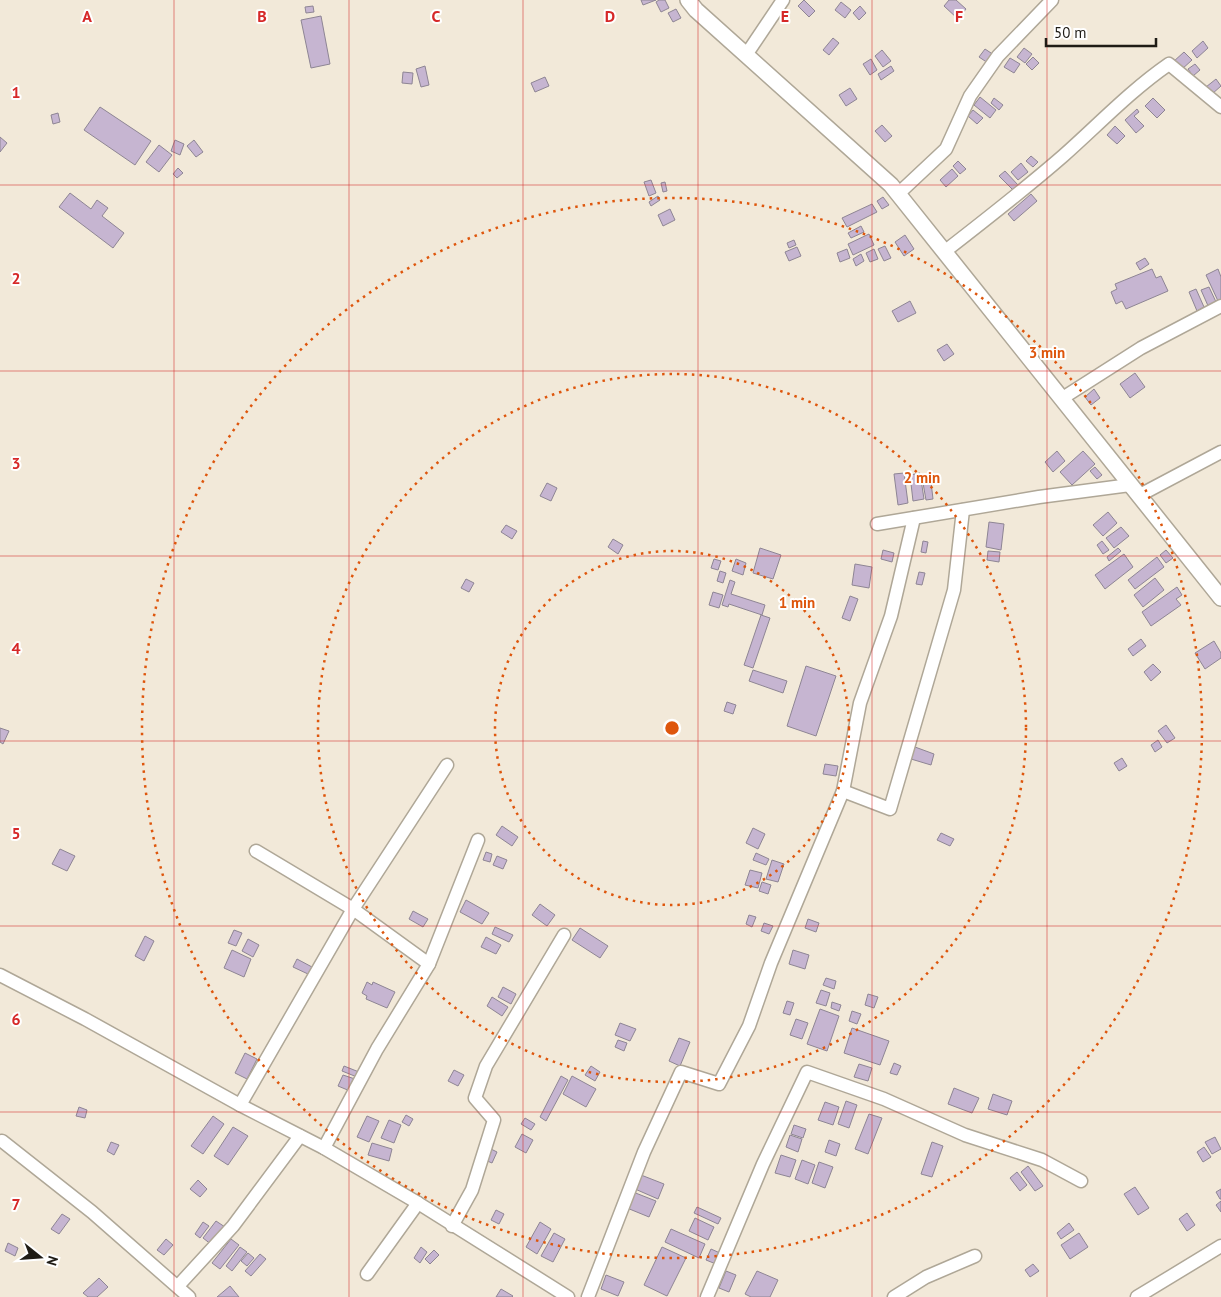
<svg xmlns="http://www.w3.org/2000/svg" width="1221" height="1297" viewBox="0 0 1221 1297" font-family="'PT Sans',sans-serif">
<rect width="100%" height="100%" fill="#f2e9d9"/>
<!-- building -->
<g fill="#c6b5d1" stroke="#8e8594">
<path d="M 641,0 L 656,0 L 643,5 Z"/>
<path d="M 659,0 L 665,0 L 669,8 L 661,12 L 656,2 Z"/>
<path d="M 804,0 L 815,11 L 809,17 L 798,6 Z"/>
<path d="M 949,0 L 956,0 L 966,9 L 958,19 L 944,6 Z"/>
<path d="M 841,2 L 851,10 L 845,18 L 835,10 Z"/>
<path d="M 313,6 L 314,12 L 306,13 L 305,7 Z"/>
<path d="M 860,6 L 866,13 L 859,20 L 853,13 Z"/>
<path d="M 676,9 L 681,18 L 673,22 L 668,13 Z"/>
<path d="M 321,16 L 330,64 L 311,68 L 301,20 Z"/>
<path d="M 833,38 L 839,43 L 829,55 L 823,50 Z"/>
<path d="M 1203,41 L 1208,48 L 1197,58 L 1192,51 Z"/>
<path d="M 1024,48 L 1032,54 L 1025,63 L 1017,57 Z"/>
<path d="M 985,49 L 994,55 L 988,63 L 979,57 Z"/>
<path d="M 882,50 L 891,61 L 883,67 L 875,56 Z"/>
<path d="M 1184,52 L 1192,60 L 1181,70 L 1173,62 Z"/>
<path d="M 1033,57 L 1039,63 L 1032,70 L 1026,64 Z"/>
<path d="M 1010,58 L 1020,64 L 1014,73 L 1004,67 Z"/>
<path d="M 871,59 L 877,70 L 870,75 L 863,64 Z"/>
<path d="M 1195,64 L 1200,70 L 1193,76 L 1188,69 Z"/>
<path d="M 425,66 L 429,85 L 421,87 L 416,69 Z"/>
<path d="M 891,66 L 894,71 L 881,80 L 878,74 Z"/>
<path d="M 403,72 L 413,73 L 412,84 L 402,83 Z"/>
<path d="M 545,77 L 549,86 L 535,92 L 531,83 Z"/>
<path d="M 1216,79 L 1221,86 L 1212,94 L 1206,87 Z"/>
<path d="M 850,88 L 857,99 L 846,106 L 839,95 Z"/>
<path d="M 980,97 L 996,110 L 990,118 L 974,105 Z"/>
<path d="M 994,98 L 1003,105 L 999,110 L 991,103 Z"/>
<path d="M 1153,98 L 1165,110 L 1157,118 L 1145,106 Z"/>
<path d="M 100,107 L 151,141 L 135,165 L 84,130 Z"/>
<path d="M 1137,109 L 1139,112 L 1134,116 L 1144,126 L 1136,133 L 1125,120 Z"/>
<path d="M 973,110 L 983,118 L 977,124 L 968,116 Z"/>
<path d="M 58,113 L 60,122 L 53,124 L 51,115 Z"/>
<path d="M 882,125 L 892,136 L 885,142 L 875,131 Z"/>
<path d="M 1115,126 L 1125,136 L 1117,144 L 1107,135 Z"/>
<path d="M 0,137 L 7,143 L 0,152 Z"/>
<path d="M 175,140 L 184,144 L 180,155 L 171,151 Z"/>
<path d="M 194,140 L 203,152 L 196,157 L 187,146 Z"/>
<path d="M 159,145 L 172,155 L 159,172 L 146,162 Z"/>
<path d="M 1031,156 L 1038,162 L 1033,167 L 1026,161 Z"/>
<path d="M 958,161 L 966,169 L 960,174 L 953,166 Z"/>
<path d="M 1021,163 L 1028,172 L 1018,180 L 1011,172 Z"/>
<path d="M 178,168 L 183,173 L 177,178 L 173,174 Z"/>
<path d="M 952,169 L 958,176 L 946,187 L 940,180 Z"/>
<path d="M 1005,171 L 1018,185 L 1013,190 L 999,176 Z"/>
<path d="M 651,180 L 656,193 L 649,196 L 644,182 Z"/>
<path d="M 665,182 L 667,191 L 663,192 L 661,183 Z"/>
<path d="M 70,193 L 91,209 L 97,200 L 108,208 L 102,216 L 124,233 L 113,248 L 59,207 Z"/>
<path d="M 1031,194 L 1037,201 L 1014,221 L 1008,214 Z"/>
<path d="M 658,196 L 660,200 L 651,206 L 649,202 Z"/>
<path d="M 883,197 L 889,205 L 882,209 L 877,201 Z"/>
<path d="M 872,204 L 877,212 L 847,227 L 842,218 Z"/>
<path d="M 670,209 L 675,220 L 663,226 L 658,215 Z"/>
<path d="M 861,226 L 864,232 L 851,238 L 848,233 Z"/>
<path d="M 869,234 L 874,245 L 853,255 L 848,244 Z"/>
<path d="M 905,235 L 914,249 L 904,256 L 895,242 Z"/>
<path d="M 794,240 L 796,245 L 789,248 L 787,243 Z"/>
<path d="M 885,246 L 891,258 L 884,261 L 878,249 Z"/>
<path d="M 797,247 L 801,256 L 789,261 L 785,252 Z"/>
<path d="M 847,249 L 850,258 L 840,262 L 837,253 Z"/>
<path d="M 874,249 L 878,259 L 870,262 L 866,253 Z"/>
<path d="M 861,254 L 864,261 L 856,266 L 853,259 Z"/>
<path d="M 1145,258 L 1149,264 L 1140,270 L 1136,263 Z"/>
<path d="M 1152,269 L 1156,278 L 1161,276 L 1168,291 L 1126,309 L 1122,301 L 1116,304 L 1111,292 L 1117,289 L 1115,284 Z"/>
<path d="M 1218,269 L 1221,277 L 1221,300 L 1218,301 L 1206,275 Z"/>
<path d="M 1209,287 L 1217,304 L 1209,308 L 1201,290 Z"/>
<path d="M 1196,289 L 1204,307 L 1197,311 L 1189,292 Z"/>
<path d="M 910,301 L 916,313 L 898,322 L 892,311 Z"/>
<path d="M 947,344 L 954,354 L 944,361 L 937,350 Z"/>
<path d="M 1135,373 L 1145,387 L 1130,398 L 1120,384 Z"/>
<path d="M 1094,389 L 1100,398 L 1091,405 L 1085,397 Z"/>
<path d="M 1057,451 L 1065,461 L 1053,472 L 1045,462 Z"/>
<path d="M 1083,451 L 1095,464 L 1072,485 L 1060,472 Z"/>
<path d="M 1095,467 L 1102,475 L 1097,479 L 1090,471 Z"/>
<path d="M 904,473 L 908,503 L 898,505 L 894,474 Z"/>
<path d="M 920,473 L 924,499 L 913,501 L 910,475 Z"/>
<path d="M 931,482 L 933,499 L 926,500 L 923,483 Z"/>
<path d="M 547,483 L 557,488 L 551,501 L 540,496 Z"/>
<path d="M 1108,512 L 1117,523 L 1103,536 L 1093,525 Z"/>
<path d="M 989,522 L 1004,524 L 1001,550 L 986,547 Z"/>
<path d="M 506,525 L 517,531 L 512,539 L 501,532 Z"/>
<path d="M 1121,527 L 1129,536 L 1114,548 L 1106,538 Z"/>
<path d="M 613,539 L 623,545 L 618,554 L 608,547 Z"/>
<path d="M 923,541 L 928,542 L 926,553 L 921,552 Z"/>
<path d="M 1102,541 L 1109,550 L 1103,554 L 1097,545 Z"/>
<path d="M 760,548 L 781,555 L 773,579 L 753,573 Z"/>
<path d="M 1118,548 L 1121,551 L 1109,561 L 1107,557 Z"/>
<path d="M 883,550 L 894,553 L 892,562 L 881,559 Z"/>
<path d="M 1166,550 L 1173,558 L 1166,563 L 1160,555 Z"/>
<path d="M 988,551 L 1000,552 L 999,562 L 987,560 Z"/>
<path d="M 1124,554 L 1133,567 L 1105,589 L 1095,575 Z"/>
<path d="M 1157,557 L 1164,567 L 1135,589 L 1128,580 Z"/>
<path d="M 714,559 L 721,561 L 718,570 L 711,568 Z"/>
<path d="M 736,559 L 746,563 L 743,575 L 732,571 Z"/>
<path d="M 855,564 L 872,567 L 869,588 L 852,585 Z"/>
<path d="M 720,571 L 726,573 L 723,583 L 717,581 Z"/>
<path d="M 919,572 L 925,573 L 922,585 L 916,584 Z"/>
<path d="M 1155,578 L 1164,590 L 1143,607 L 1134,595 Z"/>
<path d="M 466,579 L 474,583 L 469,592 L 461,588 Z"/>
<path d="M 730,580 L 735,582 L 731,594 L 765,605 L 762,615 L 729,604 L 728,607 L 722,605 Z"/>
<path d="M 1177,587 L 1182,595 L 1176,599 L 1181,605 L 1151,626 L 1142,612 Z"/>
<path d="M 713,592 L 723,595 L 719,608 L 709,605 Z"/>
<path d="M 850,596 L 858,599 L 850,621 L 842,618 Z"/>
<path d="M 761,615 L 770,618 L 753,668 L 744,665 Z"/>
<path d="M 1141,639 L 1146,646 L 1133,656 L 1128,649 Z"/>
<path d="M 1214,641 L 1221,653 L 1221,658 L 1205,669 L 1195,653 Z"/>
<path d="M 1153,664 L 1161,672 L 1151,681 L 1144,672 Z"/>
<path d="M 806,666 L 836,676 L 816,736 L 787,726 Z"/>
<path d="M 753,670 L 787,681 L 783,693 L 749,681 Z"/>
<path d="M 727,702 L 736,705 L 733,714 L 724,711 Z"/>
<path d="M 1166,725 L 1175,738 L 1167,743 L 1158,731 Z"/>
<path d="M 0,728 L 9,731 L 3,744 L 0,742 Z"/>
<path d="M 1158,740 L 1162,747 L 1155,752 L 1151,745 Z"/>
<path d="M 915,747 L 934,754 L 931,765 L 911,759 Z"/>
<path d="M 1122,758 L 1127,766 L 1119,771 L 1114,763 Z"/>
<path d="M 825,764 L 838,766 L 836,776 L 823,774 Z"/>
<path d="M 502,826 L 518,837 L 512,846 L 496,835 Z"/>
<path d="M 753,828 L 765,834 L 758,849 L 746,843 Z"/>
<path d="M 941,833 L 954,839 L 950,846 L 937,840 Z"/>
<path d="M 60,849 L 75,856 L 67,871 L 52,864 Z"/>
<path d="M 486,852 L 492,854 L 490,862 L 483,860 Z"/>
<path d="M 756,853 L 769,859 L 766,865 L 753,860 Z"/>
<path d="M 497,856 L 507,860 L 503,869 L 493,865 Z"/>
<path d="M 772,860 L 784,864 L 778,882 L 766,879 Z"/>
<path d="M 750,870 L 762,873 L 758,888 L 745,885 Z"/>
<path d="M 762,882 L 771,885 L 768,894 L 759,891 Z"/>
<path d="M 466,900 L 489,913 L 482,924 L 460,912 Z"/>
<path d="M 540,904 L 555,915 L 547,926 L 532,915 Z"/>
<path d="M 413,911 L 428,919 L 423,927 L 409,919 Z"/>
<path d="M 749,915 L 756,917 L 752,927 L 746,924 Z"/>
<path d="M 808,919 L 819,923 L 816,932 L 805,928 Z"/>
<path d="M 764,923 L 773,926 L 769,934 L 761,931 Z"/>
<path d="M 495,927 L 513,935 L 509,942 L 492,934 Z"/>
<path d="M 580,928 L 608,946 L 600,958 L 572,940 Z"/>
<path d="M 234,930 L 242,933 L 236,946 L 228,943 Z"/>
<path d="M 145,936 L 154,941 L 144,961 L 135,956 Z"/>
<path d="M 486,937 L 501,945 L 496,954 L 481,947 Z"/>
<path d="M 248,939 L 259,945 L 253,957 L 242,951 Z"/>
<path d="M 232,950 L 251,959 L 244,977 L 224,968 Z"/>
<path d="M 793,950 L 809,955 L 805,969 L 789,964 Z"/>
<path d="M 297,959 L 312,967 L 308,974 L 293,967 Z"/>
<path d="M 826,978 L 836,981 L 834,989 L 823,985 Z"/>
<path d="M 367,982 L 372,985 L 373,982 L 395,992 L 387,1008 L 366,999 L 367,996 L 362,993 Z"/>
<path d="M 503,987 L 516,994 L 511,1004 L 498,997 Z"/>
<path d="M 821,990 L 830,993 L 826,1006 L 816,1003 Z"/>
<path d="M 868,994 L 878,997 L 874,1008 L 865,1005 Z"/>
<path d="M 492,997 L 508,1007 L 502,1016 L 487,1006 Z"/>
<path d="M 787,1001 L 794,1003 L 790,1015 L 783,1013 Z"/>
<path d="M 832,1002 L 841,1005 L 839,1011 L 831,1008 Z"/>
<path d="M 820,1009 L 839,1016 L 827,1051 L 807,1044 Z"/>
<path d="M 852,1011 L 861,1014 L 857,1024 L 849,1021 Z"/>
<path d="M 796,1019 L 808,1023 L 802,1039 L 790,1035 Z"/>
<path d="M 620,1023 L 636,1029 L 630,1041 L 615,1035 Z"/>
<path d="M 852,1028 L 889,1041 L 880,1065 L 844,1053 Z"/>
<path d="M 679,1038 L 690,1042 L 680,1066 L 669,1061 Z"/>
<path d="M 618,1040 L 627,1043 L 624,1051 L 615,1047 Z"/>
<path d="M 245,1053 L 257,1059 L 247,1079 L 235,1073 Z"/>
<path d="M 894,1063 L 901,1066 L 897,1075 L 890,1073 Z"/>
<path d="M 859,1064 L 872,1068 L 868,1081 L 854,1077 Z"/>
<path d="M 344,1066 L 359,1072 L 357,1077 L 342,1071 Z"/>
<path d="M 591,1066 L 600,1072 L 595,1081 L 585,1075 Z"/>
<path d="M 454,1070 L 464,1075 L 458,1086 L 448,1081 Z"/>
<path d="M 343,1075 L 355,1079 L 350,1091 L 338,1086 Z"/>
<path d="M 561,1076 L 568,1080 L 546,1121 L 540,1117 Z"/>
<path d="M 572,1076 L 596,1089 L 586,1107 L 563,1094 Z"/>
<path d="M 954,1088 L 979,1098 L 972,1113 L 948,1104 Z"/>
<path d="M 993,1094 L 1012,1101 L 1007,1115 L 988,1109 Z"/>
<path d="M 846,1101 L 857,1105 L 849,1128 L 838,1124 Z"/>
<path d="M 825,1102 L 839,1107 L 833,1125 L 818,1120 Z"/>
<path d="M 79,1107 L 87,1110 L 85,1118 L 76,1116 Z"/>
<path d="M 869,1114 L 882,1118 L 868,1154 L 855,1149 Z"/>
<path d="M 406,1115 L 413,1119 L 409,1126 L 402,1122 Z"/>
<path d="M 213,1116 L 224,1124 L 203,1154 L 191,1146 Z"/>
<path d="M 367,1116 L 379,1121 L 369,1142 L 357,1137 Z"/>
<path d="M 525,1118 L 535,1124 L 531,1130 L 521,1124 Z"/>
<path d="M 389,1120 L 401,1125 L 394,1143 L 381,1138 Z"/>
<path d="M 794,1125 L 806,1129 L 803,1138 L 791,1134 Z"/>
<path d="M 233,1127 L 248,1136 L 228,1165 L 214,1156 Z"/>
<path d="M 522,1134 L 533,1140 L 526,1153 L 515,1147 Z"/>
<path d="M 790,1135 L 802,1139 L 798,1152 L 786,1147 Z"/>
<path d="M 1215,1137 L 1221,1149 L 1212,1154 L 1205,1142 Z"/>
<path d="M 829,1140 L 840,1144 L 836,1156 L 825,1152 Z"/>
<path d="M 111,1142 L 119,1145 L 114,1155 L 107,1151 Z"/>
<path d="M 932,1142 L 943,1146 L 932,1177 L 921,1174 Z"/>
<path d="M 372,1143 L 392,1149 L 389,1161 L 368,1155 Z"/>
<path d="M 1204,1147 L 1211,1157 L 1203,1162 L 1197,1152 Z"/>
<path d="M 491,1149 L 497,1152 L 492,1163 L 485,1160 Z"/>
<path d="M 781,1155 L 796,1160 L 790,1177 L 775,1173 Z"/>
<path d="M 802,1160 L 815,1165 L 808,1184 L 795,1179 Z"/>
<path d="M 819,1162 L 833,1167 L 825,1188 L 812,1183 Z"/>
<path d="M 1028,1166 L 1043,1186 L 1035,1191 L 1021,1172 Z"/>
<path d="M 1017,1172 L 1027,1185 L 1020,1191 L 1010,1178 Z"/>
<path d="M 641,1175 L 664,1184 L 658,1199 L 635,1189 Z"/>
<path d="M 198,1180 L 207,1189 L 200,1197 L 190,1189 Z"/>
<path d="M 1135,1187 L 1149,1208 L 1138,1215 L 1124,1194 Z"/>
<path d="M 1221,1189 L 1221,1199 L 1220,1199 L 1216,1192 Z"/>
<path d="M 633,1192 L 656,1201 L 649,1217 L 627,1208 Z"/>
<path d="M 1221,1201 L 1221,1212 L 1216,1205 Z"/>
<path d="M 697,1207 L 721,1218 L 718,1224 L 694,1213 Z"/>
<path d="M 496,1210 L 504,1214 L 499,1224 L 491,1220 Z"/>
<path d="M 1187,1213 L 1195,1225 L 1187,1231 L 1179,1219 Z"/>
<path d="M 62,1214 L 70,1219 L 59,1234 L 51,1229 Z"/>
<path d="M 695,1218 L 714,1227 L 708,1240 L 689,1231 Z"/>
<path d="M 216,1221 L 225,1227 L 212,1245 L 203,1238 Z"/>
<path d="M 203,1222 L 209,1226 L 200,1238 L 195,1234 Z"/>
<path d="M 540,1222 L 551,1229 L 537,1254 L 526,1247 Z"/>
<path d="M 1069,1223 L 1074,1230 L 1061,1239 L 1057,1233 Z"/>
<path d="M 671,1229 L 705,1244 L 699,1258 L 665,1242 Z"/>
<path d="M 554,1233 L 565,1239 L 553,1262 L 541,1256 Z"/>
<path d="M 1079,1233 L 1088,1247 L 1070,1259 L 1061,1245 Z"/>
<path d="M 166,1239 L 173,1245 L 164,1255 L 157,1250 Z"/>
<path d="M 231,1239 L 239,1245 L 220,1269 L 212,1263 Z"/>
<path d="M 8,1243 L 18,1248 L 15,1256 L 5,1251 Z"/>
<path d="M 240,1247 L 247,1252 L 232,1271 L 226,1266 Z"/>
<path d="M 421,1247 L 427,1252 L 420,1263 L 414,1258 Z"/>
<path d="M 662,1247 L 686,1258 L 667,1296 L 644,1285 Z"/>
<path d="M 711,1249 L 720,1253 L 716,1264 L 706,1260 Z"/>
<path d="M 434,1250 L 439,1255 L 430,1264 L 425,1259 Z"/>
<path d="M 248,1253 L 254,1258 L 247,1266 L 241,1261 Z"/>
<path d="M 260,1254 L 266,1259 L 251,1276 L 245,1271 Z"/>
<path d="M 1033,1264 L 1039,1271 L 1030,1277 L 1025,1270 Z"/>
<path d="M 726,1271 L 736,1275 L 729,1292 L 719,1288 Z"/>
<path d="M 757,1271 L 778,1280 L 770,1297 L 751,1297 L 745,1294 Z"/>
<path d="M 606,1275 L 624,1282 L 618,1296 L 601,1289 Z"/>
<path d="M 99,1278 L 108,1287 L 97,1297 L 88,1297 L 83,1293 Z"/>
<path d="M 230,1286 L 239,1297 L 217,1297 Z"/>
<path d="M 501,1289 L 513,1296 L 512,1297 L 496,1297 Z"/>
</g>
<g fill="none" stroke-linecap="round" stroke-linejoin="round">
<defs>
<g id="minor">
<path d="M 746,55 L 783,0"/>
<path d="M 898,194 L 946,149 L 970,96 L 998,56 L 1052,0"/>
<path d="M 944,252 C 984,221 1024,190 1063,156 C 1098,125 1130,91 1169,64 L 1221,107"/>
<path d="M 1061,399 L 1141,348 L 1221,306"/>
<path d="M 1138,496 L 1221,452"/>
<path d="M 877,524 L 1039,497 L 1130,485"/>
<path d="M 843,791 L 890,809 L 954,590 L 963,510"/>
<path d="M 256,851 L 353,909 L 429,964"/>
<path d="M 0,975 L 85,1019 L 240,1105 L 324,1148 L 418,1203 L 568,1297"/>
<path d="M 240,1105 L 353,909 L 447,765"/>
<path d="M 2,1141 L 92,1212 L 189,1297"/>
<path d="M 324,1148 L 377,1049 L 429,964 L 478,840"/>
<path d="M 452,1226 L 472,1190 L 494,1120 L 475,1098 L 486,1066 L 564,935"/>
<path d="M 367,1274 L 418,1203"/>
<path d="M 178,1286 L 233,1226 L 300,1136"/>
<path d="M 588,1297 L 644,1152 L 681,1072 L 719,1084 L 749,1026 L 771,963 L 843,791 L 860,703 L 891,616 L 914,518"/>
<path d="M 707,1297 L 763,1164 L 807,1072 L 884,1099 L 965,1135 L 1042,1160 L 1081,1181"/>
<path d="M 894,1297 L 926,1277 L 975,1256"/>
<path d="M 1137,1297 L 1221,1246"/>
</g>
<path id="tertiary" d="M 688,0 L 696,10 L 891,185 L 1221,598"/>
</defs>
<!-- minor casing -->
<use href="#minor" stroke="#afa797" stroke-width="15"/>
<!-- tertiary casing -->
<use href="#tertiary" stroke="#afa797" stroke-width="18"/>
<!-- minor -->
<use href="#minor" stroke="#fff" stroke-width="12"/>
<!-- tertiary -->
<use href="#tertiary" stroke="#fff" stroke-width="15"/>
</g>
<!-- grid -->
<path fill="none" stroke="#d62828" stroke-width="1" stroke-opacity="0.55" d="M 174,0 L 174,1297M 349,0 L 349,1297M 523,0 L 523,1297M 698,0 L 698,1297M 872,0 L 872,1297M 1047,0 L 1047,1297M 0,185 L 1221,185M 0,371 L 1221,371M 0,556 L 1221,556M 0,741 L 1221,741M 0,926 L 1221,926M 0,1112 L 1221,1112"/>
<!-- distance rings -->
<g fill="none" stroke="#de560c" stroke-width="2.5" stroke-dasharray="2.5 5">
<circle cx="672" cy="728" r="177"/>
<circle cx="672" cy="728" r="354"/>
<circle cx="672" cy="728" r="530"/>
</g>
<g font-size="16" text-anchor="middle" font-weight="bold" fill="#d62828" stroke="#fff" stroke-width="4" stroke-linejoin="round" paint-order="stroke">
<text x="87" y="22">A</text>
<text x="262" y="22">B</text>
<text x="436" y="22">C</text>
<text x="610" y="22">D</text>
<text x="785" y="22">E</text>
<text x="959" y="22">F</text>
<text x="16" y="98">1</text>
<text x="16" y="284">2</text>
<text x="16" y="469">3</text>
<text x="16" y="654">4</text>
<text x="16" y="839">5</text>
<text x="16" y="1025">6</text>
<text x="16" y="1210">7</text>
</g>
<circle cx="672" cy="728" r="8" fill="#de560c" stroke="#fff" stroke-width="2.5"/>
<g font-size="15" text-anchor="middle" font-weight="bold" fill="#de560c" stroke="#fff" stroke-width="4" stroke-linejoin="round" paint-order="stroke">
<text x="1047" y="358">3 min</text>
<text x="922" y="483">2 min</text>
<text x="797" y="608">1 min</text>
</g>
<!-- north arrow -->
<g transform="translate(40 1257) rotate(107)" stroke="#ffffff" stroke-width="4" paint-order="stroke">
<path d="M0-4L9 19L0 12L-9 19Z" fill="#1f1c16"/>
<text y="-8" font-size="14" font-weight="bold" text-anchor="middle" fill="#1f1c16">N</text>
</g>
<!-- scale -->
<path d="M1046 38v8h110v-8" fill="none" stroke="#1f1c16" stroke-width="2.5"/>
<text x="1054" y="38" font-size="15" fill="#1f1c16" stroke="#ffffff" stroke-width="4" paint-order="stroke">50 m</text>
</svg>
